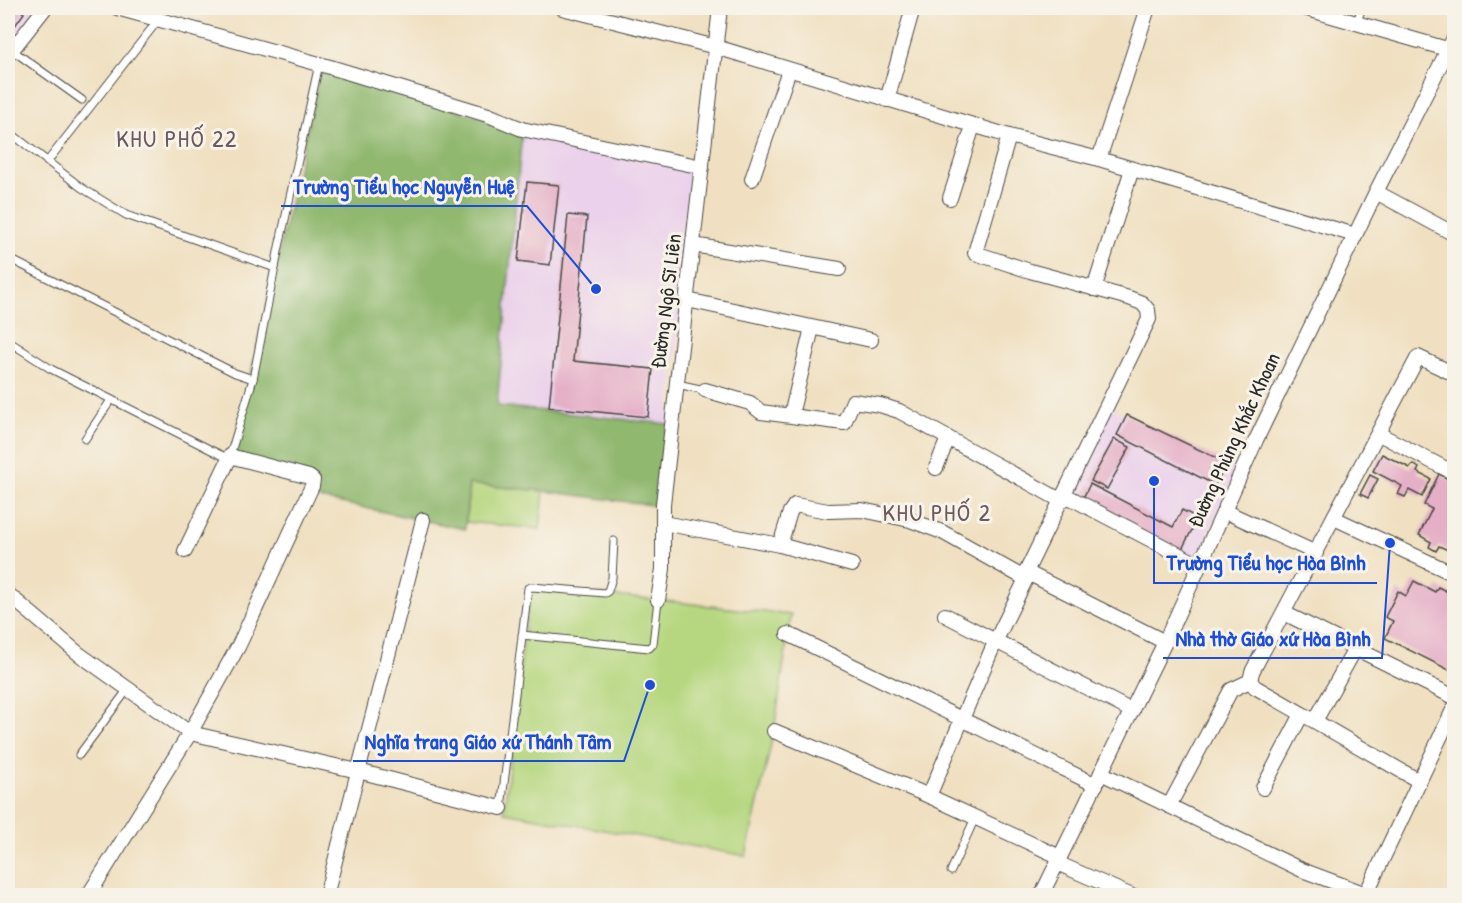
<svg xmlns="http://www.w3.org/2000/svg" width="1462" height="903" viewBox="0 0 1462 903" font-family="'Patrick Hand',sans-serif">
<rect width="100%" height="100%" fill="#f7f3e8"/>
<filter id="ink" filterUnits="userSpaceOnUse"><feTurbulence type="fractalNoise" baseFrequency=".0167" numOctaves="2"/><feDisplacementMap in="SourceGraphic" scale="12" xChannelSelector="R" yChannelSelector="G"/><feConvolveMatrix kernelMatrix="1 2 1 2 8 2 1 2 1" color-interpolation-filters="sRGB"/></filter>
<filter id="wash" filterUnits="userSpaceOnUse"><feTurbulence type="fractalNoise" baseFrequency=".008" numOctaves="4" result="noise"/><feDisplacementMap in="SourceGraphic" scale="24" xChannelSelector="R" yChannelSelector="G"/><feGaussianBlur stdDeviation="1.35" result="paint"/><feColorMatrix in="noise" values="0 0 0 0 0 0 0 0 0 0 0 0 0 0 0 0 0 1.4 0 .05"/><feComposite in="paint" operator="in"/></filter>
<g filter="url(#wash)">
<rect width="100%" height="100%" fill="#f0e0c1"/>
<!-- built -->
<g fill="#ebd1eb">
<path d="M 8,8 L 39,8 L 8,48 Z"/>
<path d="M 522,134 L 697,171 L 668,424 L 497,407 Z"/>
<path d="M 1112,408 L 1238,469 L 1197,559 L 1070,494 Z"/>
</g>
<!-- green -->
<g fill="#b6d77f" stroke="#708155" stroke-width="1.5">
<path d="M 469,484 L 544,491 L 540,529 L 466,522 Z"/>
<path d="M 533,589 L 658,600 L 791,615 L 774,731 L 746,856 L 504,812 L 529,593 Z"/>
</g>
<!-- forest -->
<path fill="#90b86e" stroke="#5e724c" stroke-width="1.5" d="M 321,69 L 486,119 L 522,134 L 497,406 L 668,424 L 658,506 L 544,491 L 469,484 L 465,529 L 312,497 L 316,487 L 233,452 Z"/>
<g id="blocks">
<!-- building -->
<g fill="#e5b0c7">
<path d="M 8,8 L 17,8 L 24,13 L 12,30 L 8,27 Z"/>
<path d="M 527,182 L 559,185 L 550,265 L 518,261 Z"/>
<path d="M 568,215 L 587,217 L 573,361 L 653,369 L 648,417 L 549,407 Z"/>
<path d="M 1127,415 L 1227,463 L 1215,485 L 1117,435 Z"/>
<path d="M 1114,439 L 1130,447 L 1107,489 L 1091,481 Z"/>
<path d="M 1382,454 L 1410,468 L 1413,464 L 1419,468 L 1417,472 L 1431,479 L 1422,497 L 1409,490 L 1405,497 L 1398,494 L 1402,486 L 1373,471 Z"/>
<path d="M 1439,474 L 1454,482 L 1454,537 L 1448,550 L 1439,546 L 1436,551 L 1429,547 L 1431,542 L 1419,535 L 1432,509 L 1424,505 Z"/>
<path d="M 1370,475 L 1378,479 L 1368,498 L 1360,494 Z"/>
<path d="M 1090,484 L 1173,527 L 1182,510 L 1198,518 L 1181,551 L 1082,500 Z"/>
<path d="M 1414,581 L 1435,592 L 1438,587 L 1454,595 L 1454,669 L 1453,672 L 1385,638 L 1393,621 L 1385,617 L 1398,591 L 1406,596 Z"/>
</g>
</g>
</g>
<g filter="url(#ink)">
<use href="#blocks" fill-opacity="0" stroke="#494642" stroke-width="1.5"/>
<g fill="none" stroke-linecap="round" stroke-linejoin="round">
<defs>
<g id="service">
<path d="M 1357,21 L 1362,8"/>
<path d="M 12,50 L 82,100"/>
<path d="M 8,131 L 82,188 L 126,215 L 275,268"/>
<path d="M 47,162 L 159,19"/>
<path d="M 8,258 L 235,373 L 253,379 L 229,459 L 51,369 L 8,341"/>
<path d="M 253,379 L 279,247 L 319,64"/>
<path d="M 677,384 L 705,390"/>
<path d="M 85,439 L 111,400"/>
<path d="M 522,635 L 649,648 L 653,644 L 658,600"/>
<path d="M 79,755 L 128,689"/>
<path d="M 501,808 L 528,588 L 532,587 L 605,593 L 608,591 L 612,578 L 614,541"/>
<path d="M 951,871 L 975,818"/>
</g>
<g id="minor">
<path d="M 117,8 L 330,67 L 488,115 L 522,129 L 702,167"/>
<path d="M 562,8 L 716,47 L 1009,136 L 1099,159 L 1355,235"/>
<path d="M 1304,8 L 1454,51"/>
<path d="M 8,55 L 45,8"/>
<path d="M 887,100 L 913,8"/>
<path d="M 1099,159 L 1148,8"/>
<path d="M 752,179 L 789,70"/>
<path d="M 1376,192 L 1454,234"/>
<path d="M 950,198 L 973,126"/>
<path d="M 693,245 L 839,269"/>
<path d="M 1094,289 L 1132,169"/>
<path d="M 687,300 L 871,340"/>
<path d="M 705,390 L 750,403 L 761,412 L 844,423 L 853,401 L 880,405 L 899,411 L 1062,501"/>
<path d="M 791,415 L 812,328"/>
<path d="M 1379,434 L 1454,473"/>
<path d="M 936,468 L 948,438"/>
<path d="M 1065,495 L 1199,565"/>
<path d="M 1224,511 L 1316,553"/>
<path d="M 1334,518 L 1454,574"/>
<path d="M 663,523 L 780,545 L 852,565"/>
<path d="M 780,545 L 790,512 L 795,505 L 828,511 L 862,510 L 910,520 L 942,532 L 1026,579"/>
<path d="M 185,551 L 229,459"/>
<path d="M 1026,572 L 1165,642"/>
<path d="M 8,594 L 79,654 L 190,733 L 358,771 L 501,808"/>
<path d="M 658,600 L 663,569 L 663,504 L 720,8"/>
<path d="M 1284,613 L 1454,697"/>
<path d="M 945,615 L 1132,711"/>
<path d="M 788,634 L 1096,785"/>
<path d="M 1250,681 L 1255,687 L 1419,781"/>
<path d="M 1315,721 L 1355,649"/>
<path d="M 774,731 L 929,796 L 1060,857"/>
<path d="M 1101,773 L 1302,870 L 1366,894"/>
<path d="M 1263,788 L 1302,714"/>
<path d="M 929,796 L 995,642 L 1026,579 L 1026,572 L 1149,319 L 1148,310 L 1142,303 L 1129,298 L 1030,271 L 975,253 L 1009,136"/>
<path d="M 1169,806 L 1231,690 L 1250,681 L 1252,672 L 1418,357 L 1454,374"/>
<path d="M 1057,863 L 1132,896"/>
<path d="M 88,896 L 190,733 L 239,645 L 312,486 L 313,480 L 309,477 L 230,456"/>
<path d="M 326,896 L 423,520"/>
<path d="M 1041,896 L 1165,642 L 1256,440 L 1376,192 L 1454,38"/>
<path d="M 1365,896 L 1454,708"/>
</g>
</defs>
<!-- service casing -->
<use href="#service" stroke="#494642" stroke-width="9"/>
<!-- minor casing -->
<use href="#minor" stroke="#494642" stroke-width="16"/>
<!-- service -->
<use href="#service" stroke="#fff" stroke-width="7"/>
<!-- minor -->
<use href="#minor" stroke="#fff" stroke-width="14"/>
</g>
</g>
<g text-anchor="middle" stroke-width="6" stroke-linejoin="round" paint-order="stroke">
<!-- street labels -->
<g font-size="21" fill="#2b2b2b" stroke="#f7f3e8">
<text transform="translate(666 301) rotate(-83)" y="7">Đường Ngô Sĩ Liên</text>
<text transform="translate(1234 440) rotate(-65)" y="7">Đường Phùng Khắc Khoan</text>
</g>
<!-- quarter labels -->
<g font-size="24" letter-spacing="1.5" fill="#6c5a62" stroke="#f7f3e8">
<text x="177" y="147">KHU PHỐ 22</text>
<text x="937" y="521">KHU PHỐ 2</text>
</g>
</g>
<!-- callouts -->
<path fill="none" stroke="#1d4ed8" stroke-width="2" d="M596 289L527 206H281M1154 481L1154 583H1377M1390 543L1382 658H1163M650 685L624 761H353"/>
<g fill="#1d4ed8" stroke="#f7f3e8" stroke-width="2">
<circle cx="596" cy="289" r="6"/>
<circle cx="1154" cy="481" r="6"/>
<circle cx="1390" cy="543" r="6"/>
<circle cx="650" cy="685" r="6"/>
</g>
<g font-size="22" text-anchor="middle" font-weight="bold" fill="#1d4ed8" stroke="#f7f3e8" stroke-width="6" stroke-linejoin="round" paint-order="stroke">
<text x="404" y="194">Trường Tiểu học Nguyễn Huệ</text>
<text x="1266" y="570">Trường Tiểu học Hòa Bình</text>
<text x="1273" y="646">Nhà thờ Giáo xứ Hòa Bình</text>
<text x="488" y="749">Nghĩa trang Giáo xứ Thánh Tâm</text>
</g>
<!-- margin -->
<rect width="1462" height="903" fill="none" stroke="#f7f3e8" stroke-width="30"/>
</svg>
